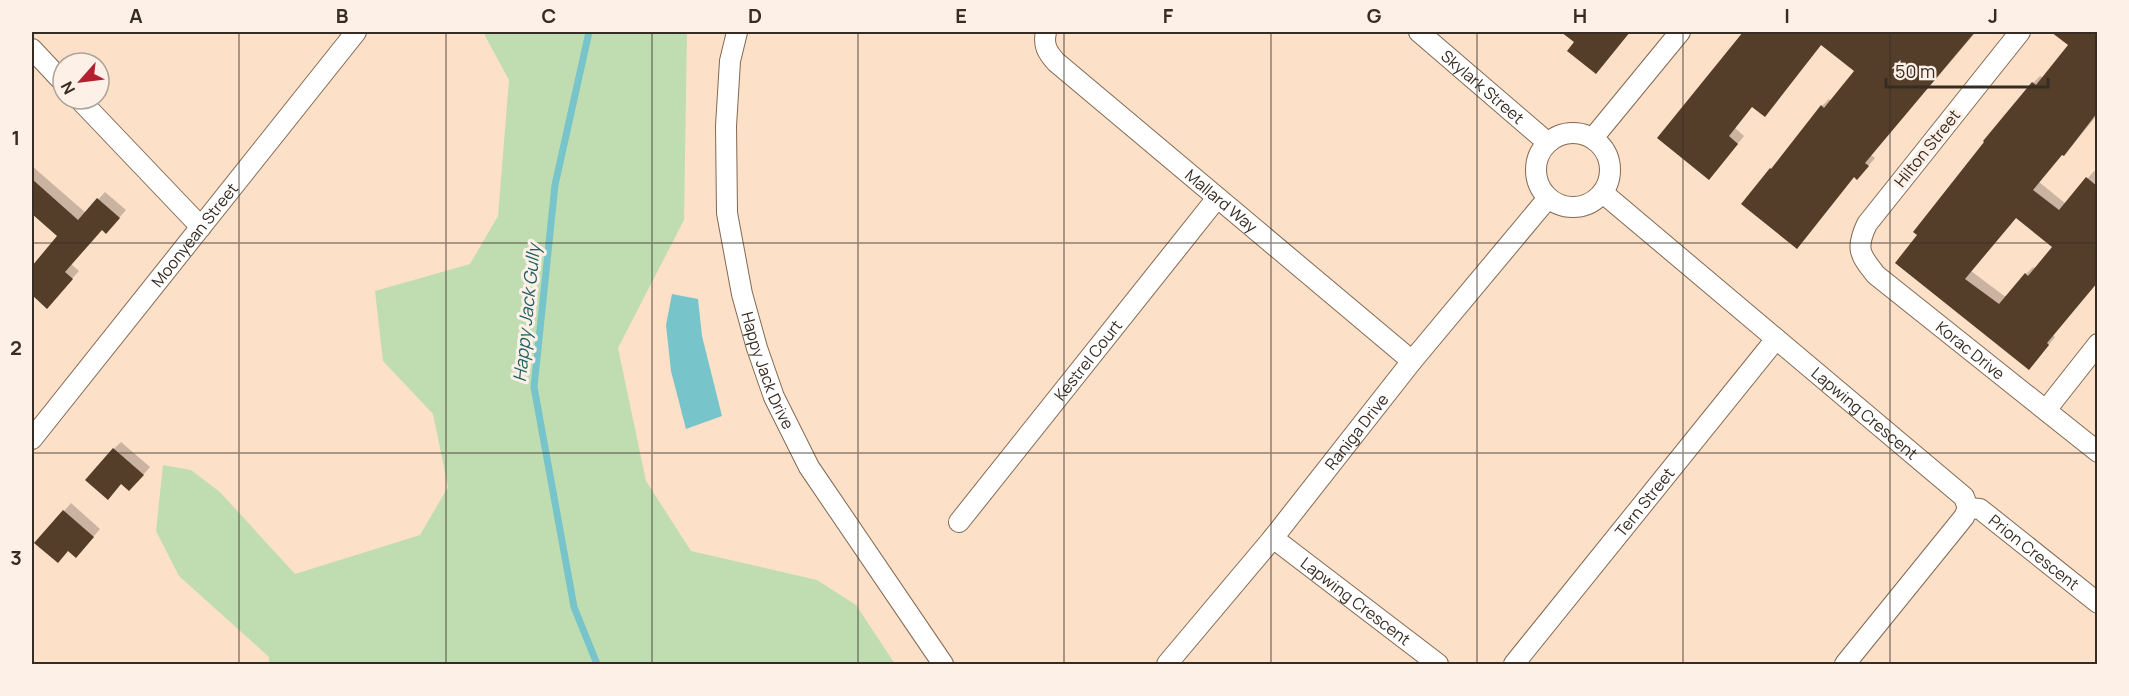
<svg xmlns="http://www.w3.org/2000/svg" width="2129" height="696" viewBox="0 0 2129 696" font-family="Manrope,sans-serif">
<rect width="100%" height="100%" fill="#fde0c8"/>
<!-- green -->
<path fill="#c0ddb1" d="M 483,32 L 687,32 L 684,220 L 618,348 L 646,481 L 691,551 L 817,580 L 856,605 L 895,664 L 269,664 L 269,657 L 179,576 L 156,531 L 163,465 L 191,470 L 220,492 L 295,574 L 420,535 L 448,487 L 433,414 L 383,361 L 375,291 L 470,264 L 498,216 L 509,80 Z"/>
<!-- water -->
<path fill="#77c4ca" d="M 672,294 L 698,299 L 702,336 L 722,416 L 686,429 L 671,371 L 666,325 Z"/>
<!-- shadow -->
<g fill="#0003" fill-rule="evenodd">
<path d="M 1564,32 L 1630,32 L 1603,65 Z"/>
<path d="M 1744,32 L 1976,32 L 1871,155 L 1875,158 L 1864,171 L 1855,176 L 1804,240 L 1822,106 L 1829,99 L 1831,101 L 1856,71 L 1822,44 L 1765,115 L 1753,105 L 1735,128 L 1744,136 L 1716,171 L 1659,138 Z"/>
<path d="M 2066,32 L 2098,32 L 2098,114 L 2071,147 L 2064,154 L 2062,153 L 2039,182 L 2066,204 L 2094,171 L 2098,173 L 2098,282 L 2053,335 L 2055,337 L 2036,361 L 1897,263 L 1986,142 L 1985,141 L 2033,83 L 2040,76 L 2044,78 L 2070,45 L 2061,38 ZM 2017,217 L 2054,247 L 2036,269 L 2033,267 L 2026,274 L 2007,298 L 1971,271 Z"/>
<path d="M 32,166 L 86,213 L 105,192 L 126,210 L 113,225 L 102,228 L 71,264 L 79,271 L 47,306 L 32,293 L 32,268 L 60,236 L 32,212 Z"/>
<path d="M 121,442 L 150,467 L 137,482 L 114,449 Z"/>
<path d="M 71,503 L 100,529 L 83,549 L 69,550 L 37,543 Z"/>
</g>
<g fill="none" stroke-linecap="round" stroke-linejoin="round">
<!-- stream -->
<path stroke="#77c4ca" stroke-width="7" d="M 589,32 L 555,185 L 534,387 L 574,607 L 597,664"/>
</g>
<!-- building -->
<g fill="#553e29" fill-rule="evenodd">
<path d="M 1561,32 L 1630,32 L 1596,74 L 1567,51 L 1574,42 Z"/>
<path d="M 1743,32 L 1975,32 L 1865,163 L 1869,166 L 1857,180 L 1854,177 L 1797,249 L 1741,204 L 1770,168 L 1771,169 L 1821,105 L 1824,108 L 1854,71 L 1821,45 L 1765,117 L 1752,107 L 1729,136 L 1738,144 L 1709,180 L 1657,138 Z"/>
<path d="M 2051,32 L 2097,32 L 2097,113 L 2064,156 L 2062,155 L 2033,190 L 2059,210 L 2086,177 L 2097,186 L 2097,283 L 2047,343 L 2049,345 L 2029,370 L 1895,263 L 1917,235 L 1913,232 L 1984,142 L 1983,141 L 2032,82 L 2036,85 L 2068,45 ZM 2016,218 L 2052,247 L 2028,276 L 2025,273 L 1999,304 L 1965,279 Z"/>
<path d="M 32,179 L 78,220 L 97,198 L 120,218 L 106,234 L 102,230 L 65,272 L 73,279 L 47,309 L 32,295 L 32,266 L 57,236 L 32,214 Z"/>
<path d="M 113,448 L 144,475 L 129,491 L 121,484 L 108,500 L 85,480 Z"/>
<path d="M 63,510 L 94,537 L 76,558 L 68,551 L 58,563 L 34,543 Z"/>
</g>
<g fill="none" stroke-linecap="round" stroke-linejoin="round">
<defs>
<g id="minor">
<path id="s1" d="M 737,32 L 730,61 L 726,126 L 727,213 L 742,294 L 757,348 L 774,397 L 809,467 L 943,664"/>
<path id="s2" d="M 1046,32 C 1043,45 1047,52 1056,62 L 1412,361"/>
<path id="s3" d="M 1419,32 L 1547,142"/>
<path id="s4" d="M 2020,32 L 1867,224 C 1855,249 1860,255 1876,275 L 2098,452"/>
<path d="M 32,49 L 63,82"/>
<path d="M 79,99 L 201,227"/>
<circle cx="1573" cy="170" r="37"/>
<path d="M 1593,138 L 1680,32"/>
<path id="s5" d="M 1603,193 L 1964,497 L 1968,508 L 1964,517 L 1845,664"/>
<path d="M 2046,410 L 2098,344"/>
<path id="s6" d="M 32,439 L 356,32"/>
<path id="s7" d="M 1968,508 L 1980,509 L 2098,603"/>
<path id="s8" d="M 959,522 L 1217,198"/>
<path id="s9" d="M 1273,538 L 1438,664"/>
<path id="s10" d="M 1167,664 L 1273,538 L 1412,361 L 1548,198"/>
<path id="s11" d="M 1514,664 L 1776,339"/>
</g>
</defs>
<!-- minor casing -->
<use href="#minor" stroke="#826953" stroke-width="22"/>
<!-- minor -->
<use href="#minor" stroke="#fff" stroke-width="20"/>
</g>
<!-- grid -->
<path fill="none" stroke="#372c23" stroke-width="1.5" stroke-opacity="0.55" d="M 239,32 L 239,664M 446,32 L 446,664M 652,32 L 652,664M 858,32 L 858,664M 1064,32 L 1064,664M 1271,32 L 1271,664M 1477,32 L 1477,664M 1683,32 L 1683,664M 1890,32 L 1890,664M 32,243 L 2098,243M 32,453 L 2098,453"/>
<g text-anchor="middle" stroke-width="6" stroke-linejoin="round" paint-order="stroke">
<!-- street labels -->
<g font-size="16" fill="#372c23" stroke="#fdf1e7">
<text dy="6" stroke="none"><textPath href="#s3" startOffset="84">Skylark Street</textPath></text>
<text transform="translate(1927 148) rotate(-51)" y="6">Hilton Street</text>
<text dy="6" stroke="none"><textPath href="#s2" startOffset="249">Mallard Way</textPath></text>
<text dy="6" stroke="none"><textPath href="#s6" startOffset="261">Moonyean Street</textPath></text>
<text dy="6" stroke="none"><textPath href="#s4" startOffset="423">Korac Drive</textPath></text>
<text dy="6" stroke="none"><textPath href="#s8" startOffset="207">Kestrel Court</textPath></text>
<text dy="6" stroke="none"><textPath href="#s1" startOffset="345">Happy Jack Drive</textPath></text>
<text dy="6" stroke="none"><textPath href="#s5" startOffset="342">Lapwing Crescent</textPath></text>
<text dy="6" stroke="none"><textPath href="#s10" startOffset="300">Raniga Drive</textPath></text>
<text dy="6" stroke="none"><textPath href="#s11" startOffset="208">Tern Street</textPath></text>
<text dy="6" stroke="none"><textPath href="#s7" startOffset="81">Prion Crescent</textPath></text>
<text dy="6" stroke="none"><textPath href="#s9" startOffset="104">Lapwing Crescent</textPath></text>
</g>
<!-- water labels -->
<g font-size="18" font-style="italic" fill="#206065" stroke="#fdf1e7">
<text transform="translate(527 313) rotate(-84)" y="6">Happy Jack Gully</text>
</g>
</g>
<!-- border -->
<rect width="2129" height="696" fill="none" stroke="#fdf1e7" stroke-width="66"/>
<!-- north arrow -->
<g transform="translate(81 81) rotate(242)"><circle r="28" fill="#fdf1e7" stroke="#aea299" stroke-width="1.5"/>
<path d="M0-4.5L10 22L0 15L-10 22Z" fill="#b32130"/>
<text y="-9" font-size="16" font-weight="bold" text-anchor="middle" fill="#372c23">N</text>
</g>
<!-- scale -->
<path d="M1886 78v9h162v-9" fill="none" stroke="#372c23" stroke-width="3"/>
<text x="1895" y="78" font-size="18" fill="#372c23" stroke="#fdf1e7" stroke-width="4.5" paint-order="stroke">50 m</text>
<rect x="33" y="33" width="2063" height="630" fill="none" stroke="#372c23" stroke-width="2"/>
<g font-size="20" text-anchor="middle" font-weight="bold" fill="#372c23">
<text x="136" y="23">A</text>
<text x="342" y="23">B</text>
<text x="549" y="23">C</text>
<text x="755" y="23">D</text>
<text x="961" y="23">E</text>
<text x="1168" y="23">F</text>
<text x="1374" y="23">G</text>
<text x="1580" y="23">H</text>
<text x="1787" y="23">I</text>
<text x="1993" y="23">J</text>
<text x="16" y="145">1</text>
<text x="16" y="355">2</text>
<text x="16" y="565">3</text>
</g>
</svg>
